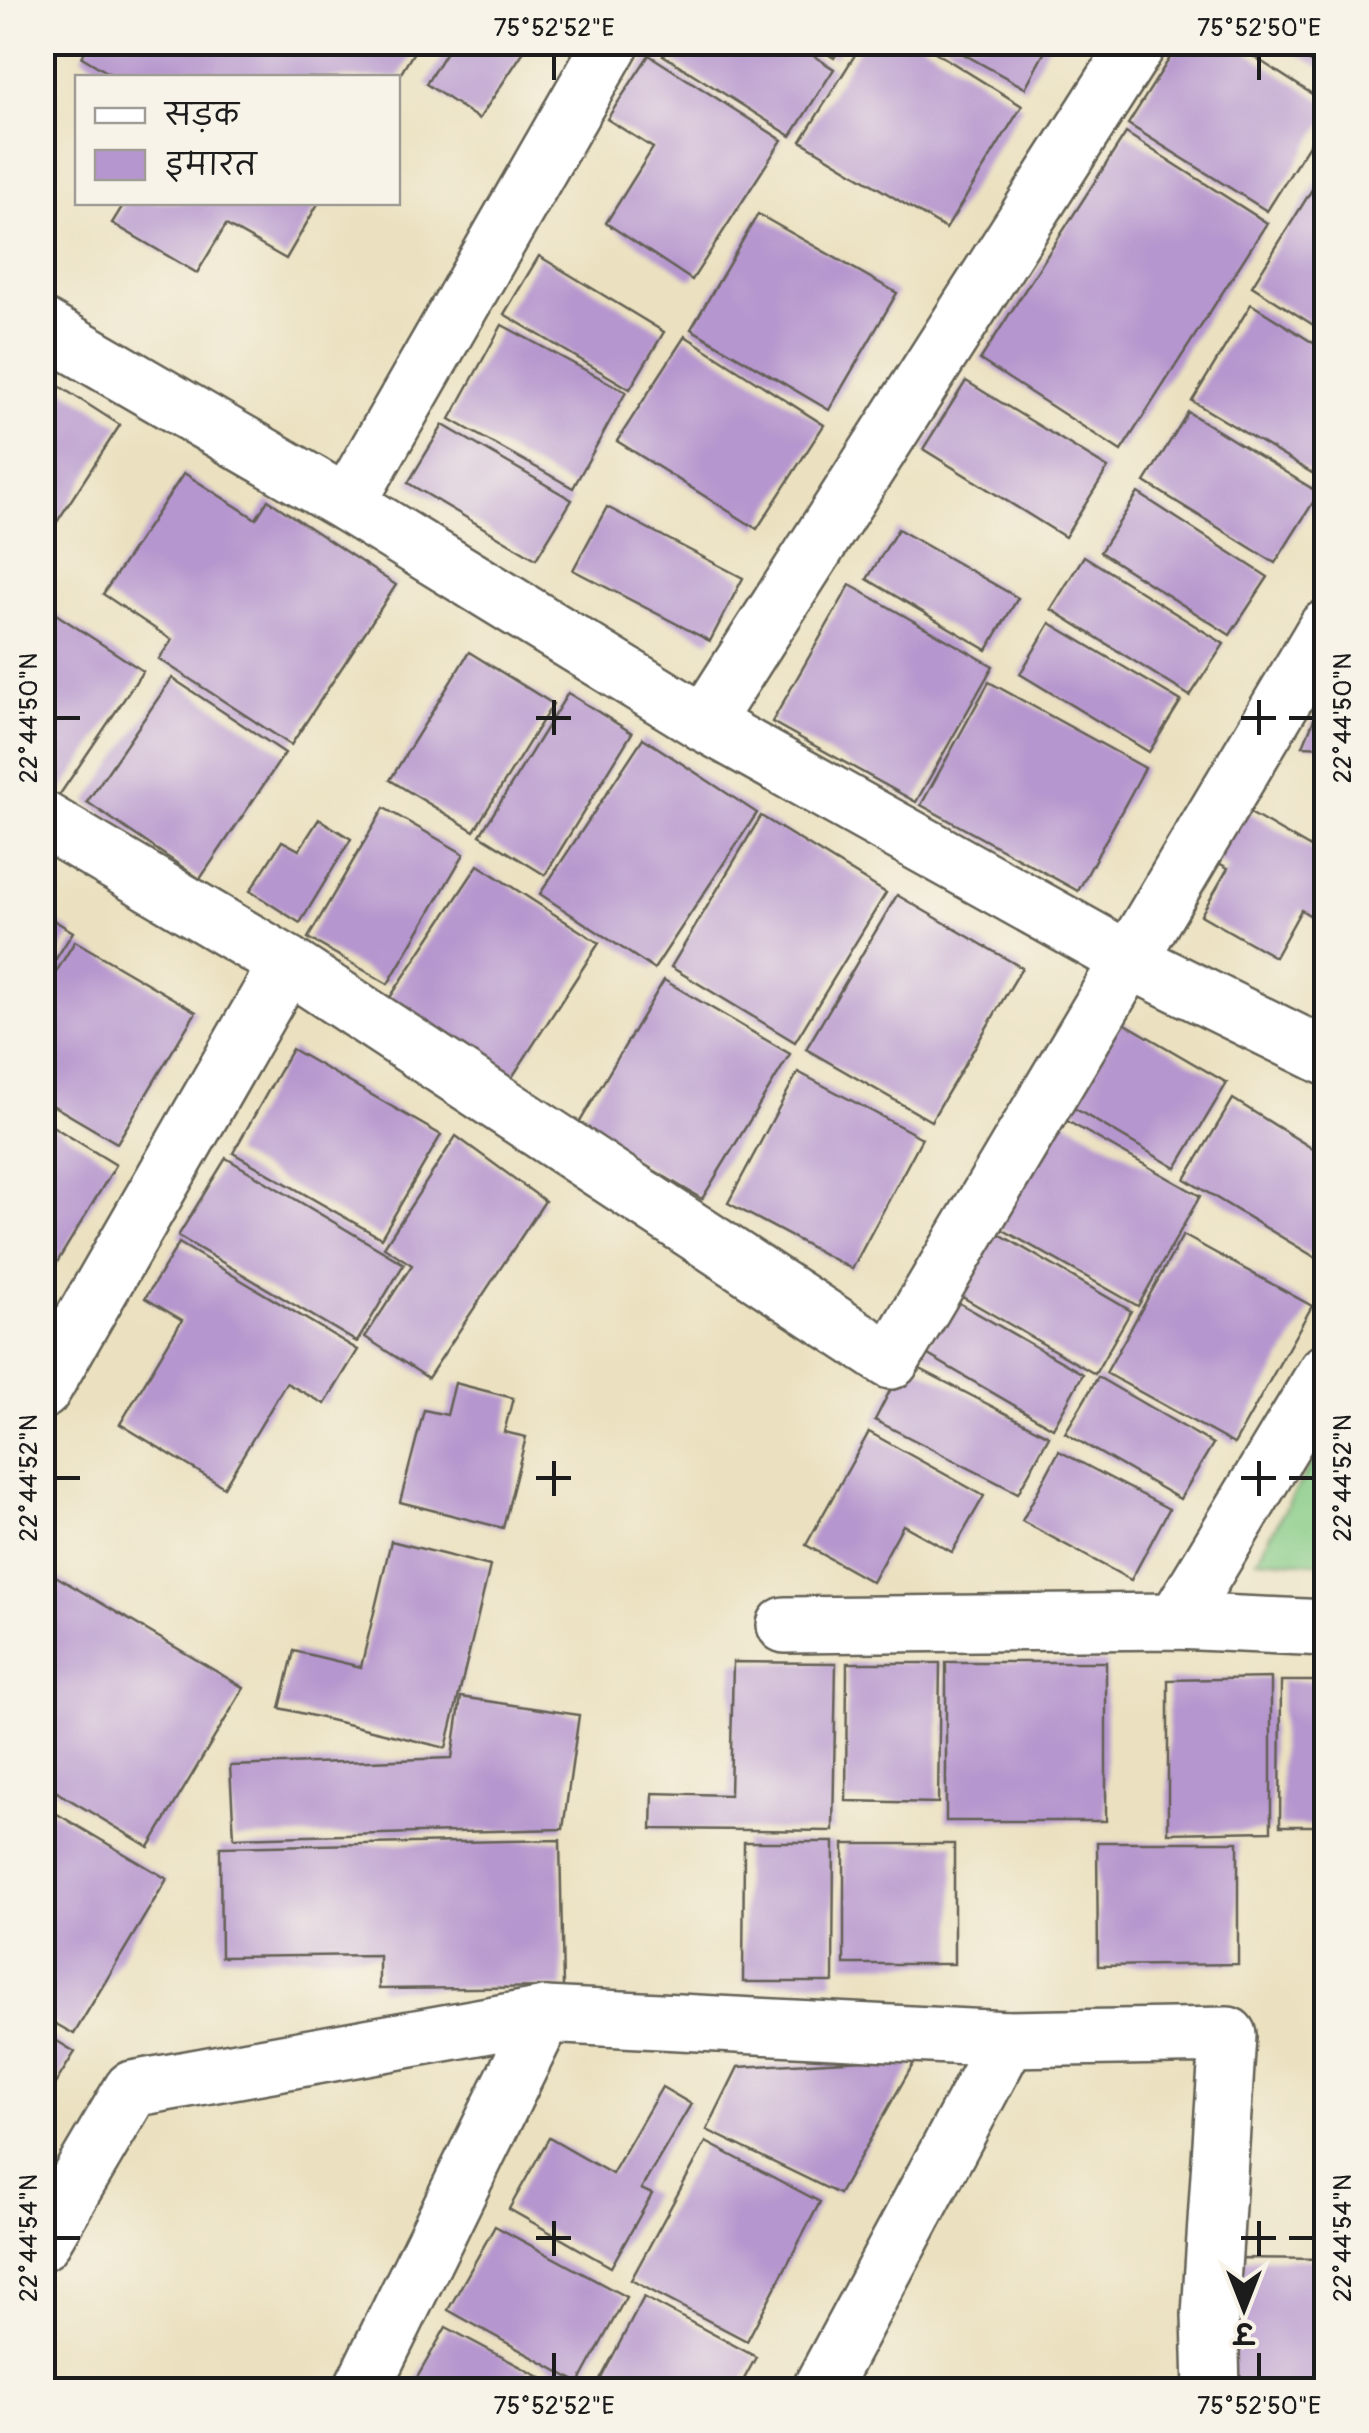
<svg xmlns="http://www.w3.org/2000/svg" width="1369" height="2433" viewBox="0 0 1369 2433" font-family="Pangolin,'Playpen Sans Deva',sans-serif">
<rect width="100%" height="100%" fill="#f7f3e8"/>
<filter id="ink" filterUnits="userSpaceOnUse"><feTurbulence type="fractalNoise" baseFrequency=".01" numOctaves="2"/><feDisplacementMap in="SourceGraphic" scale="20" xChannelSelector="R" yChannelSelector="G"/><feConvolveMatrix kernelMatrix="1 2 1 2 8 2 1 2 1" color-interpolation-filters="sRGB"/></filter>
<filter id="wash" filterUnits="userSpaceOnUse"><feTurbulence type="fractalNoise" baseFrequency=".0048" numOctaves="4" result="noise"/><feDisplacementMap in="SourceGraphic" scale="40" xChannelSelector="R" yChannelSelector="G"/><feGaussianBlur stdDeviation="2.25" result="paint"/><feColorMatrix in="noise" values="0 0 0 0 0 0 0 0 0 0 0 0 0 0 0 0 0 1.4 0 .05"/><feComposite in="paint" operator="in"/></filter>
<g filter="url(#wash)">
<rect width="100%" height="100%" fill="#ebe1c0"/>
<!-- green -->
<path fill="#85cb85" stroke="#507450" stroke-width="2.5" d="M 1326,1437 L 1326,1564 L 1257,1559 Z"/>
<g id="blocks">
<!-- building -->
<g fill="#b696ce">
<path d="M 90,42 L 420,42 L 398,78 L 117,78 L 82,57 Z"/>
<path d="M 452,42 L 530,42 L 479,119 L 426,84 Z"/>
<path d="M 671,42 L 792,42 L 834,69 L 791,136 L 663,55 Z"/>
<path d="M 809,42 L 844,42 L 834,58 Z"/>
<path d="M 863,42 L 919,42 L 1022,106 L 946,229 L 801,141 Z"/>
<path d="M 942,42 L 1050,42 L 1025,88 Z"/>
<path d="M 1180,42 L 1231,42 L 1326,103 L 1326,118 L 1267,211 L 1128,124 Z"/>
<path d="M 1277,42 L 1326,42 L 1326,71 Z"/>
<path d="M 649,55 L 782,140 L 692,280 L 606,223 L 653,148 L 607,119 Z"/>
<path d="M 1126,133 L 1267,223 L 1121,451 L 980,360 Z"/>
<path d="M 1326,167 L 1326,333 L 1252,286 Z"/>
<path d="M 125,202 L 319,202 L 286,259 L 226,225 L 197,273 L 112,223 Z"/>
<path d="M 758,214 L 897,293 L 829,410 L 691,329 Z"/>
<path d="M 539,256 L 664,332 L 630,389 L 504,314 Z"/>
<path d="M 1251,304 L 1326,351 L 1326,472 L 1322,479 L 1192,401 Z"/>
<path d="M 502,325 L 626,392 L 573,488 L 450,419 Z"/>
<path d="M 685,336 L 824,425 L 757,529 L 617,441 Z"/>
<path d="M 42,375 L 120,425 L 42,545 Z"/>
<path d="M 966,381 L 1108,468 L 1065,537 L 923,449 Z"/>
<path d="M 1188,412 L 1319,493 L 1275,563 L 1145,482 Z"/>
<path d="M 443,425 L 572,500 L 536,559 L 408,483 Z"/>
<path d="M 184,473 L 256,519 L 268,500 L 396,585 L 291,745 L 159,659 L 172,640 L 103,594 Z"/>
<path d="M 1138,493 L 1268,577 L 1230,635 L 1100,552 Z"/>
<path d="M 607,507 L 743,578 L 710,641 L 573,570 Z"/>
<path d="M 898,529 L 1018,598 L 987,650 L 867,579 Z"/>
<path d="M 1084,556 L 1224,644 L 1190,696 L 1051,609 Z"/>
<path d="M 850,585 L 993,666 L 916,802 L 772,722 Z"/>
<path d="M 42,605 L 143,671 L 50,809 L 42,804 Z"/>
<path d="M 1050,623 L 1181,701 L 1149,752 L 1020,674 Z"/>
<path d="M 469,652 L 553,704 L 474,831 L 390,780 Z"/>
<path d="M 172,678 L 285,753 L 200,879 L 87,802 Z"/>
<path d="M 989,682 L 1145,768 L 1078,891 L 921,805 Z"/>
<path d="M 1326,690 L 1326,747 L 1303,746 Z"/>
<path d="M 568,693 L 632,733 L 545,875 L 480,835 Z"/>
<path d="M 643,738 L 757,813 L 654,969 L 540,894 Z"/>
<path d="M 1238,806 L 1326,857 L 1326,925 L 1301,910 L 1275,957 L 1201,915 L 1228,868 L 1209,858 Z"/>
<path d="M 384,808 L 464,854 L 388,984 L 308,938 Z"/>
<path d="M 761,816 L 886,893 L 795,1042 L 671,967 Z"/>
<path d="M 319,819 L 351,839 L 300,923 L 250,891 L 282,841 L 299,850 Z"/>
<path d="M 478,865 L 599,943 L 511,1079 L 389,999 Z"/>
<path d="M 897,895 L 1022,968 L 931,1121 L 806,1049 Z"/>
<path d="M 42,913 L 73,932 L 42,981 Z"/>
<path d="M 75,941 L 196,1012 L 117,1143 L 42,1099 L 42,995 Z"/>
<path d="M 664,980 L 790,1054 L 702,1199 L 578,1125 Z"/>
<path d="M 1112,1016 L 1227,1083 L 1176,1168 L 1062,1101 Z"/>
<path d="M 292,1049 L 441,1135 L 381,1238 L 233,1153 Z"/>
<path d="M 798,1072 L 922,1138 L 852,1269 L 728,1203 Z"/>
<path d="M 1233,1099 L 1326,1157 L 1326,1246 L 1318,1259 L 1185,1179 Z"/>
<path d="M 1060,1117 L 1200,1196 L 1138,1306 L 998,1227 Z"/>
<path d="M 49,1124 L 116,1165 L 42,1287 L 42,1134 Z"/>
<path d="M 456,1136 L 545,1201 L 428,1378 L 365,1337 L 412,1265 L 384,1247 Z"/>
<path d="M 226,1158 L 404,1264 L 357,1342 L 178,1236 Z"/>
<path d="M 996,1232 L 1131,1311 L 1095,1374 L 959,1295 Z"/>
<path d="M 1183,1235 L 1312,1306 L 1234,1444 L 1106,1373 Z"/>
<path d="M 179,1243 L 358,1350 L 325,1404 L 286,1383 L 224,1487 L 120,1424 L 182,1320 L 145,1298 Z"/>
<path d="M 954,1300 L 1083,1374 L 1053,1428 L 923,1352 Z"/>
<path d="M 905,1361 L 1049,1436 L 1018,1493 L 875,1420 Z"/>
<path d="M 1098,1377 L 1213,1444 L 1180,1499 L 1065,1433 Z"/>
<path d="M 455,1383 L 513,1398 L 504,1432 L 526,1437 L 503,1528 L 400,1502 L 424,1410 L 447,1415 Z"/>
<path d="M 869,1432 L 984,1496 L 952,1552 L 903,1525 L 872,1582 L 806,1545 Z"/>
<path d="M 1059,1451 L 1169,1509 L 1131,1580 L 1022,1521 Z"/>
<path d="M 391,1541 L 490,1566 L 446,1748 L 280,1708 L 294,1651 L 361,1667 Z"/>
<path d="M 42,1568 L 244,1688 L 149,1847 L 42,1783 Z"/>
<path d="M 733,1662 L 836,1663 L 833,1831 L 652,1829 L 653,1793 L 730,1795 Z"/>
<rect x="946" y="1662" width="160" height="159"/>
<path d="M 847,1663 L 940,1663 L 938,1803 L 846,1801 Z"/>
<path d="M 1271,1678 L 1271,1831 L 1168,1833 L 1168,1680 Z"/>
<path d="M 1281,1681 L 1326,1681 L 1326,1826 L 1280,1826 Z"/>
<path d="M 461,1697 L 579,1715 L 563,1829 L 234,1838 L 230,1766 L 452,1758 Z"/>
<path d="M 42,1805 L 167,1879 L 74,2034 L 42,2016 Z"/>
<path d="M 560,1840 L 563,1987 L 379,1989 L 379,1955 L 221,1957 L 220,1847 Z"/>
<path d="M 744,1842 L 834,1842 L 833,1982 L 743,1982 Z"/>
<path d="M 1097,1842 L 1238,1842 L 1238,1964 L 1098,1966 Z"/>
<rect x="844" y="1844" width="110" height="120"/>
<path d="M 42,2032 L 75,2052 L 42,2105 Z"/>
<path d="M 883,2059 L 916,2059 L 839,2194 L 707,2130 L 738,2067 Z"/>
<path d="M 662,2087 L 691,2104 L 641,2189 L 652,2194 L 611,2267 L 509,2209 L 549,2138 L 612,2174 Z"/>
<path d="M 706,2142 L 820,2202 L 747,2341 L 631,2280 Z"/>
<path d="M 495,2226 L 626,2297 L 579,2383 L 448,2310 Z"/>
<path d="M 1232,2258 L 1326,2259 L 1326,2390 L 1230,2390 Z"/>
<path d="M 644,2297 L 756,2357 L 738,2390 L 610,2390 L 598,2384 Z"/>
<path d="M 446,2327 L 564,2390 L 410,2390 Z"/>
</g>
</g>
</g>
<g filter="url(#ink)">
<use href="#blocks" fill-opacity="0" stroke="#646155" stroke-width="2.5"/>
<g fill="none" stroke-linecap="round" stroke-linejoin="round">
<defs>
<g id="street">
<path d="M 42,327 L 347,504 L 704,723 L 1129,960 L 1326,1057"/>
<path d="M 347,504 L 612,42"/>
<path d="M 704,723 L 1139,42"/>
<path d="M 42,819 L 287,964 L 891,1361 L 1326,628"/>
<path d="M 42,1391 L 287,964"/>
<path d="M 1176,1621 L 1326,1372"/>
<path d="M 785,1625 L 1176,1621 L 1326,1628"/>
<path d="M 42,2242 L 132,2089 L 545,2015 L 1008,2039 L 1228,2035 L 1210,2315 L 1212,2390"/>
<path d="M 361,2390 L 545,2015"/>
<path d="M 820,2390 L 1008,2039"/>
</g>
</defs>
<!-- street casing -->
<use href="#street" stroke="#646155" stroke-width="60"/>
<!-- street -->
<use href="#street" stroke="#fff" stroke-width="55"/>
</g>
</g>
<!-- ticks -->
<path fill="none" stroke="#1c1c1c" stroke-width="4" d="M 554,55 L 554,80M 1259,55 L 1259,80M 554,700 L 554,735M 1259,700 L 1259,735M 55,718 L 80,718M 536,718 L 571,718M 1241,718 L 1276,718M 1289,718 L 1314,718M 554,1461 L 554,1496M 1259,1461 L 1259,1496M 55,1478 L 80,1478M 536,1478 L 571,1478M 1241,1478 L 1276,1478M 1289,1478 L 1314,1478M 554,2221 L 554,2256M 1259,2221 L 1259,2256M 55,2238 L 80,2238M 536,2238 L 571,2238M 1241,2238 L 1276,2238M 1289,2238 L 1314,2238M 554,2353 L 554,2378M 1259,2353 L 1259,2378"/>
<!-- margin -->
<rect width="1369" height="2433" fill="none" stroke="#f7f3e8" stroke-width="110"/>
<!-- legend -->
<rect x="75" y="75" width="325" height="130" fill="#f7f3e8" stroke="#9f9d96" stroke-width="2.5"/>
<rect x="95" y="108" width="50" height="15" fill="#ffffff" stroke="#9f9d96" stroke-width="2.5"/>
<text x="165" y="125" font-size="30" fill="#1c1c1c">सड़क</text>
<rect x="95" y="150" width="50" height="30" fill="#b696ce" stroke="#9f9d96" stroke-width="2.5"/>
<text x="165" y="175" font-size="30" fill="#1c1c1c">इमारत</text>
<!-- north arrow -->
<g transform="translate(1244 2308) rotate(180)" stroke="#f7f3e8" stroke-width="8" paint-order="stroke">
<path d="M0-8L18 38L0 25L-18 38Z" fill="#1c1c1c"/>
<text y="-15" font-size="28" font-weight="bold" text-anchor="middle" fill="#1c1c1c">उ</text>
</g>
<rect x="55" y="55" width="1259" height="2323" fill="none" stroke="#1c1c1c" stroke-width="4"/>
<g font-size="25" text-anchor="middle" fill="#1c1c1c">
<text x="554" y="36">75°52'52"E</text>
<text x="1259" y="36">75°52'50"E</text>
<text transform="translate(1342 718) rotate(-90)" y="9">22°44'50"N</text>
<text transform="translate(28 718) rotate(-90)" y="9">22°44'50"N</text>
<text transform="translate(28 1478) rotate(-90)" y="9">22°44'52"N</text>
<text transform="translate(1342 1478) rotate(-90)" y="9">22°44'52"N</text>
<text transform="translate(1342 2238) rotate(-90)" y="9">22°44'54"N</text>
<text transform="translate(28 2238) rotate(-90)" y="9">22°44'54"N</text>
<text x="554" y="2414">75°52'52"E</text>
<text x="1259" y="2414">75°52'50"E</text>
</g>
</svg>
